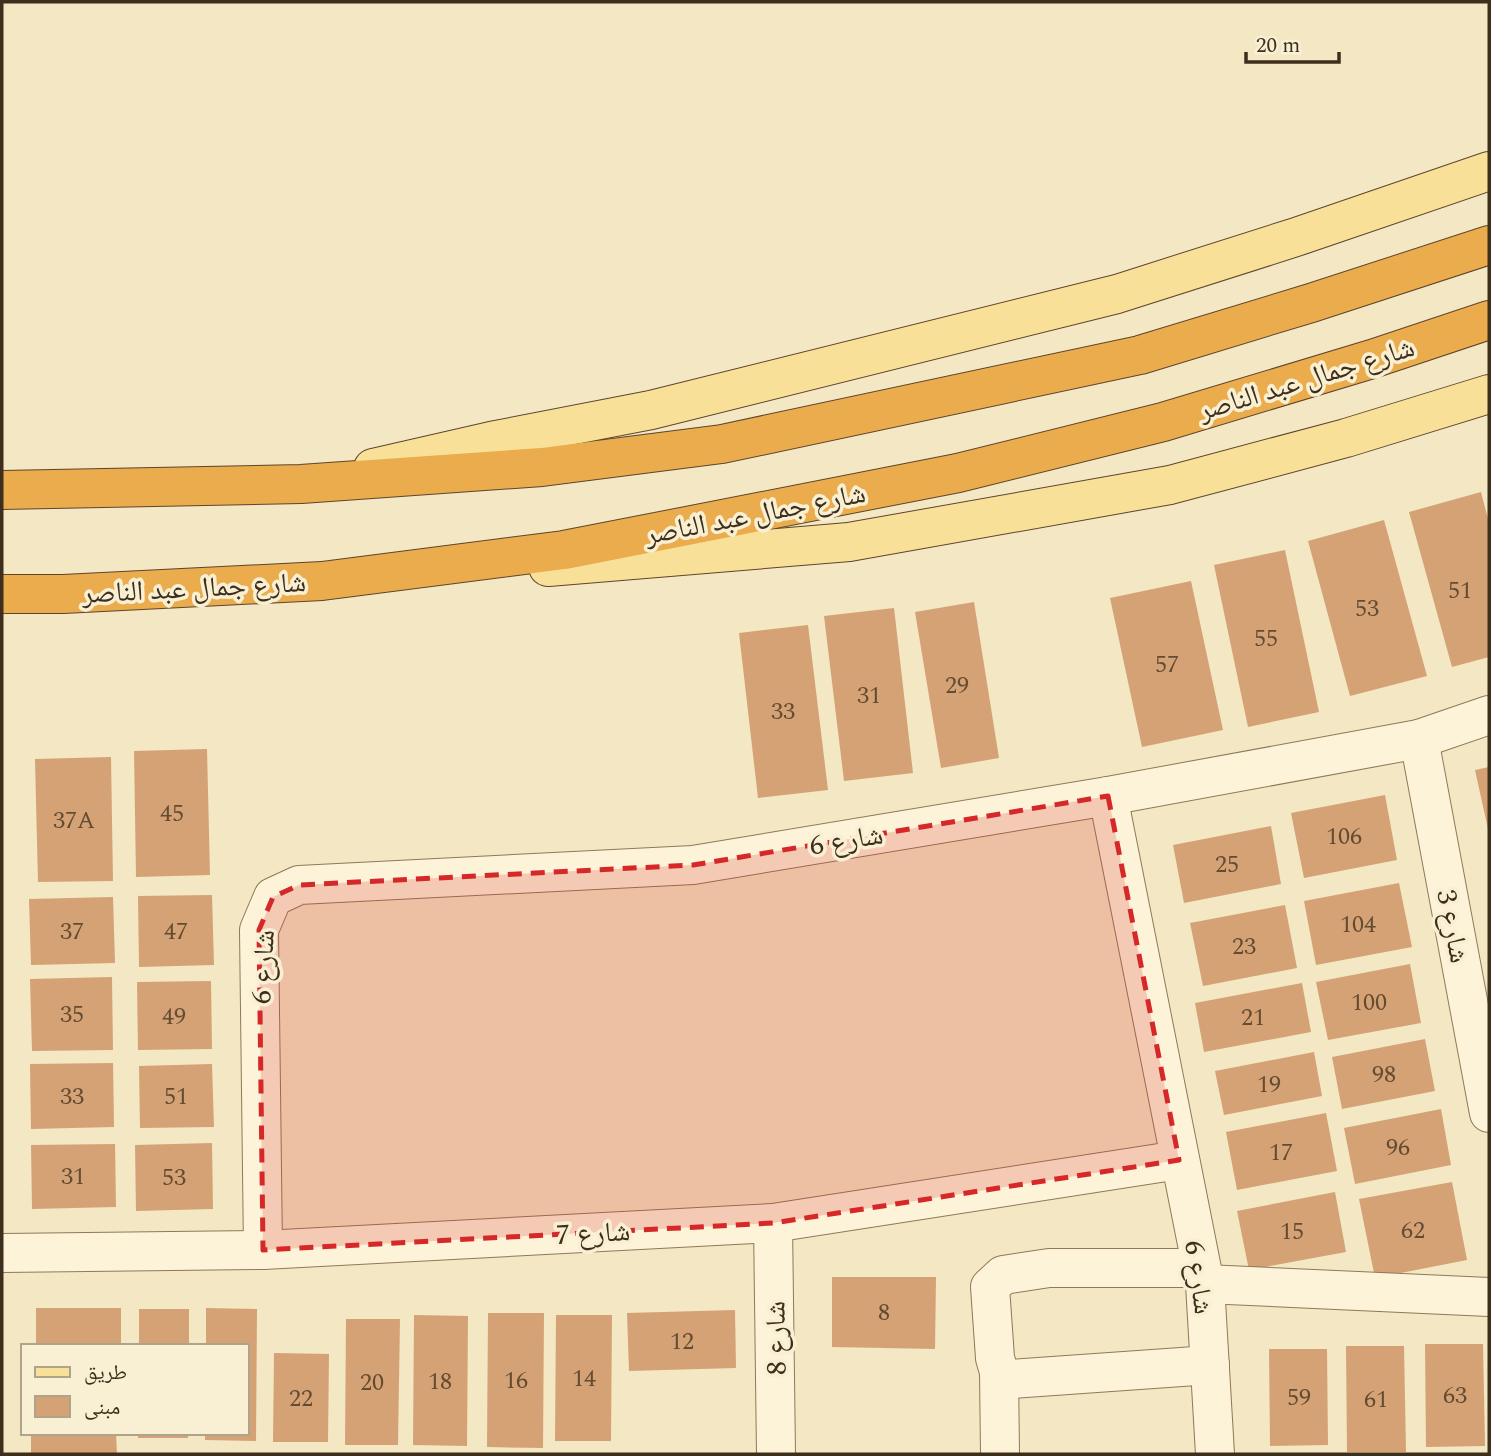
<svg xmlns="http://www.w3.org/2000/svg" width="1491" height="1456" viewBox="0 0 1491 1456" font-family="Spectral,'Noto Naskh Arabic',serif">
<rect width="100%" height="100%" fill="#f3e7c4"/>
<!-- building -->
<g fill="#d5a275">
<path d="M 1481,492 L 1489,523 L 1489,657 L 1452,667 L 1409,512 Z"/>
<path d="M 1384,520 L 1427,676 L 1350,696 L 1308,541 Z"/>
<path d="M 1285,550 L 1319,712 L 1248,727 L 1214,565 Z"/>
<path d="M 1191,581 L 1223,730 L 1142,747 L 1110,598 Z"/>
<path d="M 974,602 L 999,758 L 941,768 L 915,612 Z"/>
<path d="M 894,608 L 913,773 L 844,781 L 824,616 Z"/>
<path d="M 808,625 L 828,790 L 758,798 L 739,633 Z"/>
<path d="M 207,749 L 210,875 L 136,877 L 134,751 Z"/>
<path d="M 111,757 L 113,881 L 38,882 L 35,759 Z"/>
<path d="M 1489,767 L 1489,829 L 1488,829 L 1475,770 Z"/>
<path d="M 1385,795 L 1397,860 L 1304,878 L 1291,813 Z"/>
<path d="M 1271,826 L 1281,884 L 1184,903 L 1173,845 Z"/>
<path d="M 1399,883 L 1412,947 L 1316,965 L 1304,901 Z"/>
<path d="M 212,895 L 214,965 L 139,967 L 138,896 Z"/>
<path d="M 113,897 L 115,963 L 31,965 L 29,899 Z"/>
<path d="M 1285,905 L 1297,968 L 1203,986 L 1190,923 Z"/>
<path d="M 1410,964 L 1421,1023 L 1328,1040 L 1316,982 Z"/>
<path d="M 112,977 L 113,1050 L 32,1051 L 30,979 Z"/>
<path d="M 211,981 L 212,1049 L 138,1050 L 137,982 Z"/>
<path d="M 1302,983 L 1311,1032 L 1204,1052 L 1195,1003 Z"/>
<path d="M 1425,1039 L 1435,1091 L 1342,1109 L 1332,1057 Z"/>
<path d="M 1314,1052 L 1322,1096 L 1224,1115 L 1215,1071 Z"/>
<path d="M 113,1063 L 114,1127 L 31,1129 L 30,1064 Z"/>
<path d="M 212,1064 L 214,1127 L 140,1128 L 139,1066 Z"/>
<path d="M 1441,1109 L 1451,1165 L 1355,1184 L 1344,1128 Z"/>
<path d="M 1326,1113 L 1337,1171 L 1237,1190 L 1226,1132 Z"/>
<path d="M 212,1143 L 213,1209 L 136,1211 L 135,1145 Z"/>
<path d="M 115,1144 L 116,1207 L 32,1209 L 31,1145 Z"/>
<path d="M 1452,1182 L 1467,1260 L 1375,1278 L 1359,1199 Z"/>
<path d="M 1335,1192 L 1346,1252 L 1249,1270 L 1237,1211 Z"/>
<path d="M 832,1277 L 936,1277 L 935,1349 L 832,1347 Z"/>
<rect x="36" y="1308" width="85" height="38"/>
<path d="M 206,1308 L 257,1309 L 256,1441 L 205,1440 L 205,1433 L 247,1433 L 247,1346 L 206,1346 Z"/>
<rect x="139" y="1309" width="50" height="37"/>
<path d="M 735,1310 L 736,1368 L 629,1371 L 627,1313 Z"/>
<path d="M 488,1313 L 544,1313 L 543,1448 L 487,1447 Z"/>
<path d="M 414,1315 L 468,1316 L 467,1446 L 413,1445 Z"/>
<path d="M 556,1315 L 612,1315 L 611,1441 L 555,1441 Z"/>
<path d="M 346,1319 L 400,1319 L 398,1445 L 345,1445 Z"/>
<path d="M 1425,1344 L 1483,1344 L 1485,1446 L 1426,1447 Z"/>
<path d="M 1346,1346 L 1404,1346 L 1406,1452 L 1347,1452 Z"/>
<path d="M 1269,1349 L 1327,1349 L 1328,1445 L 1270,1446 Z"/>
<path d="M 274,1353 L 329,1354 L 328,1442 L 273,1442 Z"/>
<path d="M 31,1433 L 116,1433 L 117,1454 L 31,1454 Z"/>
<rect x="138" y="1433" width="50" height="5"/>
</g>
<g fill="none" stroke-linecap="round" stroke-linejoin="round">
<defs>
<g id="minor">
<path d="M 1419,739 L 1489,1113"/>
<path d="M 1108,796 L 1205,1284 L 1215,1454"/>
<path d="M 773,1223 L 776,1454"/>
<path d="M 263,1250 L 259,930 L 273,897 L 299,885 L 693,865 L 1108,796 L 1419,739 L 1489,715"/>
<path d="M 2,1253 L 263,1250 L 773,1223 L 1179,1160"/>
<path d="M 1201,1268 L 1049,1268 L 1003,1275 L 990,1287 L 995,1358 L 999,1372 L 1011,1379 L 1210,1365"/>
<path d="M 1205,1284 L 1489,1297"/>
<path d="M 999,1372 L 1000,1454"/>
</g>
<g id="major">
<path d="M 373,468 L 491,441 L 651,410 L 1117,294 L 1296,237 L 1489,171"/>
<path d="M 548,567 L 849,542 L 1170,485 L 1346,438 L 1489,394"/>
</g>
<g id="highway">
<path d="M 2,490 L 301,484 L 542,467 L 722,444 L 1140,355 L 1311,303 L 1489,245"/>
<path d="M 2,594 L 63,594 L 322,581 L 564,550 L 958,473 L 1163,422 L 1372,359 L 1489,320"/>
</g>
</defs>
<!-- minor casing -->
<use href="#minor" stroke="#907858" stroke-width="40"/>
<!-- major casing -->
<use href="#major" stroke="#5d452c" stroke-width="40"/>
<!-- highway casing -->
<use href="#highway" stroke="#5d452c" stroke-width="40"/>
<!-- minor -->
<use href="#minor" stroke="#fcf3d8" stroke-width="38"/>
<!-- major -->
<use href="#major" stroke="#f9e098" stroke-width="38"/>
<!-- highway -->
<use href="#highway" stroke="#eaac4c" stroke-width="38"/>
</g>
<!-- marked area -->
<path fill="#d62828" fill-opacity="0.2" stroke="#d62828" stroke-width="5" stroke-dasharray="14 9" stroke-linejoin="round" d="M 1108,796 L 1179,1160 L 773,1223 L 263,1250 L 259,930 L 273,897 L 299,885 L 693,865 Z"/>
<g text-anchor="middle" stroke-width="7" stroke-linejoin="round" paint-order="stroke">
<!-- number labels -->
<g font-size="24" fill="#644c33">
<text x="1460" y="598">51</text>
<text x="1367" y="616">53</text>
<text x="1266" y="646">55</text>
<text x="1167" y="672">57</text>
<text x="957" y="693">29</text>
<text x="869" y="703">31</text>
<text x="783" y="719">33</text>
<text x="172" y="821">45</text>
<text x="74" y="828">37A</text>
<text x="1344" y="844">106</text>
<text x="1227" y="872">25</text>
<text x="1358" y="932">104</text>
<text x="72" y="939">37</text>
<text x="176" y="939">47</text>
<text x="1244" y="954">23</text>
<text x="1369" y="1010">100</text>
<text x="72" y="1022">35</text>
<text x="174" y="1024">49</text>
<text x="1253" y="1025">21</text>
<text x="1384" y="1082">98</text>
<text x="1269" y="1092">19</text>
<text x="72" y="1104">33</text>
<text x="176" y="1104">51</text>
<text x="1398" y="1155">96</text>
<text x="1281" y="1160">17</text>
<text x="73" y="1184">31</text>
<text x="174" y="1185">53</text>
<text x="1413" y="1238">62</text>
<text x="1292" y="1239">15</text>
<text x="884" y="1320">8</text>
<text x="682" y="1349">12</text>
<text x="584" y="1386">14</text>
<text x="516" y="1388">16</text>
<text x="440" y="1389">18</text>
<text x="372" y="1390">20</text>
<text x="1455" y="1403">63</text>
<text x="1299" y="1405">59</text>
<text x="301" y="1406">22</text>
<text x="1376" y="1407">61</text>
</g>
<!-- street labels -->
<g font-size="28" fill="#3e2f1d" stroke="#f9f0d4">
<text transform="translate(1306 378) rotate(-17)" y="10">شارع جمال عبد الناصر</text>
<text transform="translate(755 513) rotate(-11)" y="10">شارع جمال عبد الناصر</text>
<text transform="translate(194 587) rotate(-3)" y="10">شارع جمال عبد الناصر</text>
<text transform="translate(846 839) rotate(-9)" y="10">شارع 6</text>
<text transform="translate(1454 926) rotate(79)" y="10">شارع 3</text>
<text transform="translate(262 967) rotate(-87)" y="10">شارع 6</text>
<text transform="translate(593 1232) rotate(-3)" y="10">شارع 7</text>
<text transform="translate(1200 1277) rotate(82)" y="10">شارع 6</text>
<text transform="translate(775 1338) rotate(-91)" y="10">شارع 8</text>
</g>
</g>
<!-- border -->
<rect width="1491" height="1456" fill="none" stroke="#3e2f1d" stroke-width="7"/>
<!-- legend -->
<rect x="21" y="1344" width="228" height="91" fill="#f9f0d4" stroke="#aea38b" stroke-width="2"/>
<rect x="35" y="1367" width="35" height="10" fill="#f9e098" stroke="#aea38b" stroke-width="2"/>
<text x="84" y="1379" font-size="21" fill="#3e2f1d">طريق</text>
<rect x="35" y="1396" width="35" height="21" fill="#d5a275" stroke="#aea38b" stroke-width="2"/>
<text x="84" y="1414" font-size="21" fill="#3e2f1d">مبنى</text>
<!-- scale -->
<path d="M1246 52v10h93v-10" fill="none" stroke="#3e2f1d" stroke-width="3.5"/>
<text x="1256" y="52" font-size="21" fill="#3e2f1d" stroke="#f9f0d4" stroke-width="5" paint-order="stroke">20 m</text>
</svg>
